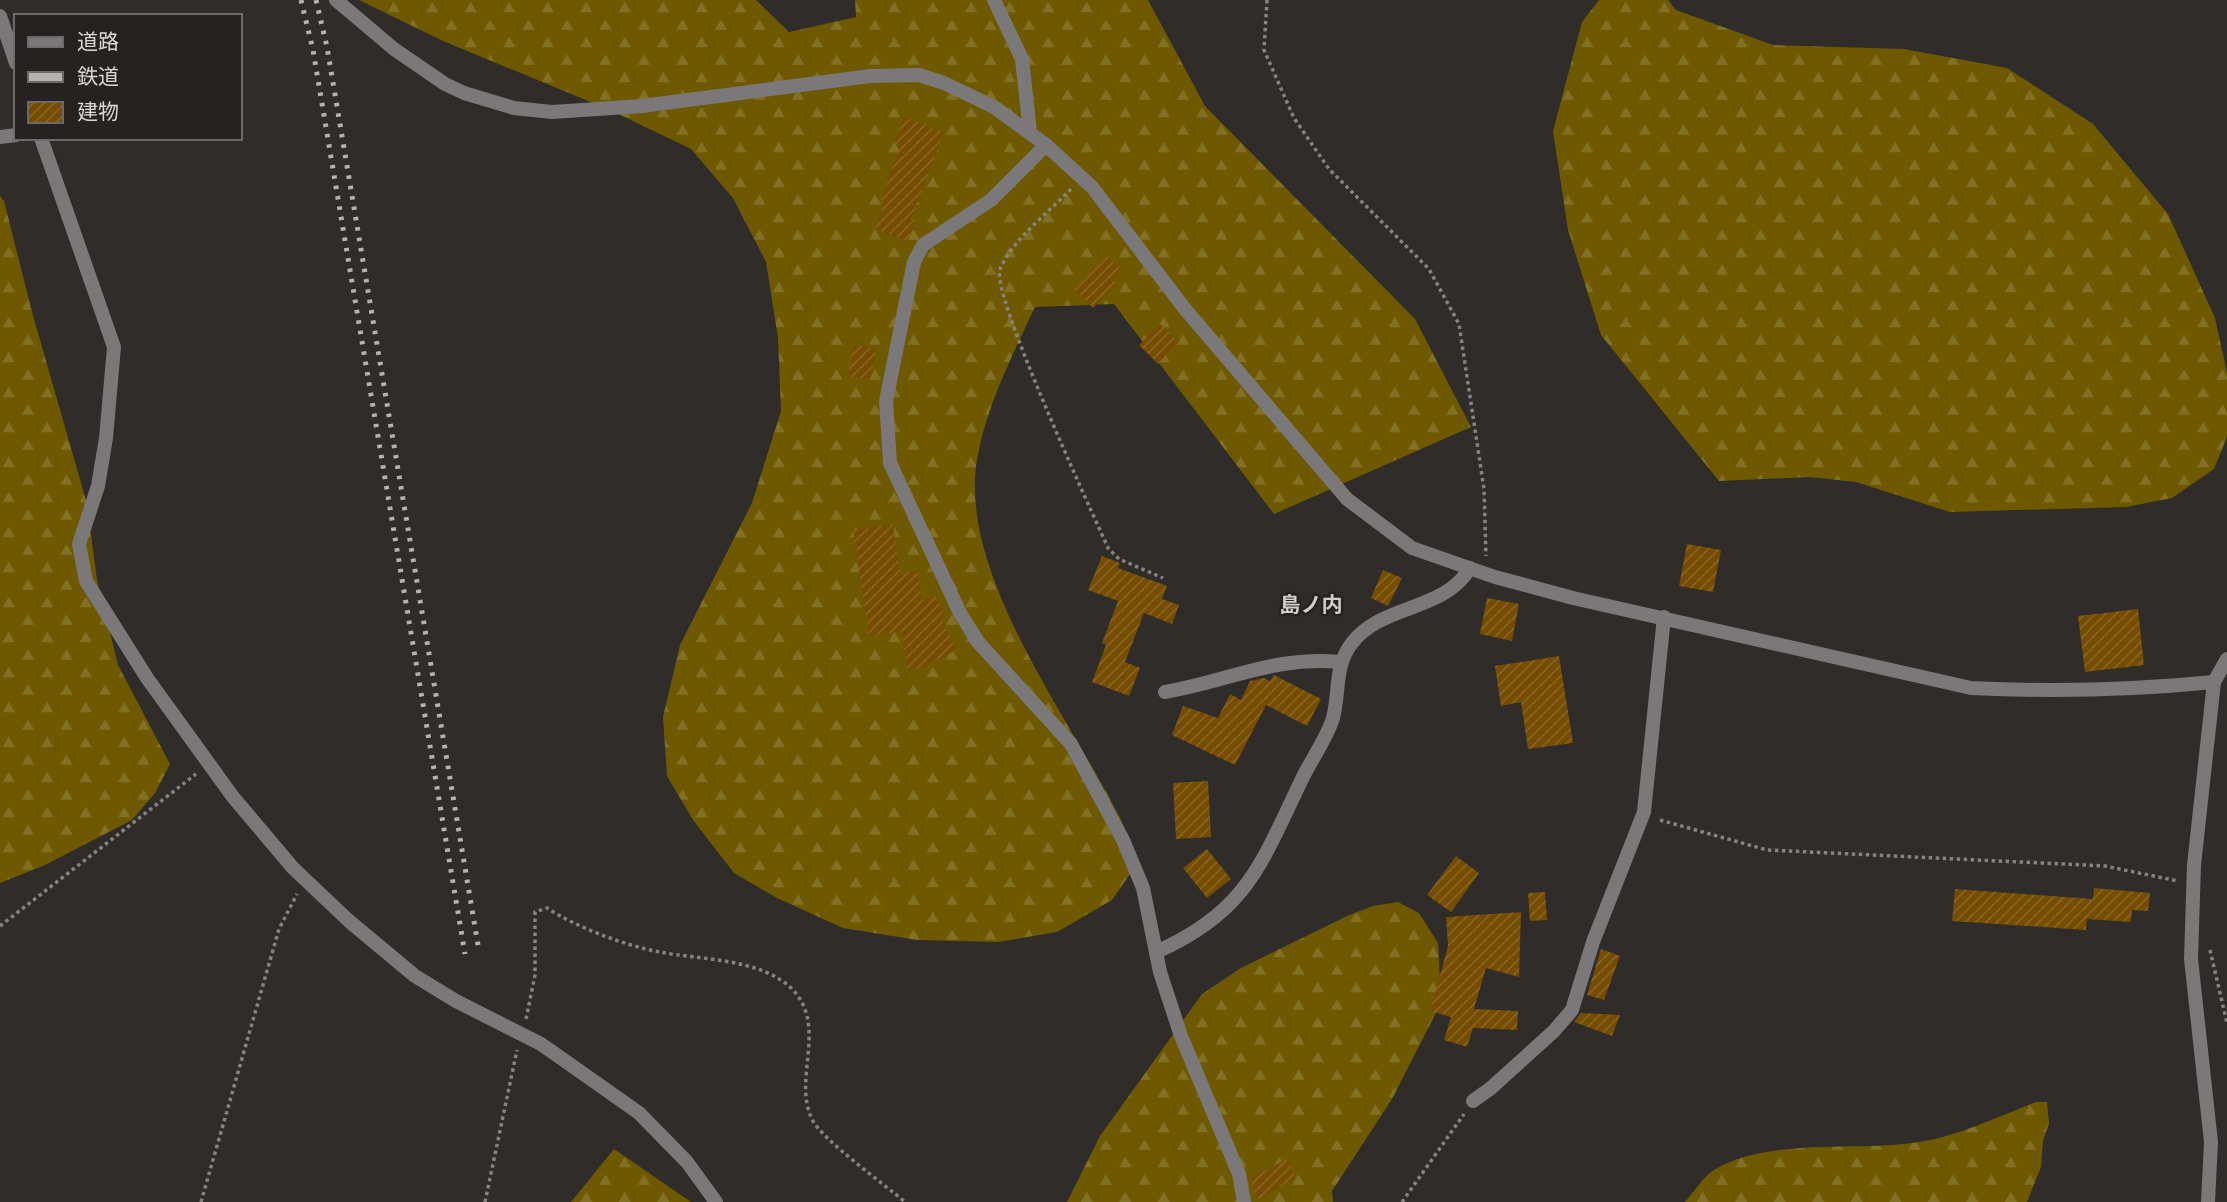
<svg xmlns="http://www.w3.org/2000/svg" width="2227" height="1202" viewBox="0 0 2227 1202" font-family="'Work Sans','Noto Sans JP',sans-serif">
<defs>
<pattern id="forest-firs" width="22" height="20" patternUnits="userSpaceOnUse" patternTransform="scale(1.75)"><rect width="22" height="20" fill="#6e5900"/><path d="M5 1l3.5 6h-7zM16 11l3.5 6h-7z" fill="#827024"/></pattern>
<pattern id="building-hatch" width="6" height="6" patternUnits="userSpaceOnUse" patternTransform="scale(1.75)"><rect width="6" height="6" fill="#754c00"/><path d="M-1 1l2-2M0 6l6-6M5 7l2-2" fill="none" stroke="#886524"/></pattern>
</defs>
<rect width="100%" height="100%" fill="#2f2c2a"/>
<!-- forest -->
<g fill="url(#forest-firs)">
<path d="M 359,0 L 756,0 L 789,32 L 856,17 L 855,0 L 1148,0 L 1205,106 L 1415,319 L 1471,427 L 1274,514 L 1114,304 L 1035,307 C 1012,356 986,407 977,460 C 958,572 1069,718 1118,814 C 1126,829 1131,847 1137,864 L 1112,900 L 1057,932 L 999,942 L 917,940 L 843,928 L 777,898 L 734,873 L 693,820 L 667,776 L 663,717 L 680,645 L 752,503 L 781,411 L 778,338 L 766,262 L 733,198 L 691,149 L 610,110 L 443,41 Z"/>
<path d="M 1599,0 L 1668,0 L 1676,10 L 1773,45 L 1904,49 L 2007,68 L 2093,124 L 2168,214 L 2215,318 L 2227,373 L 2227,437 L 2214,469 L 2172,498 L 2126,507 L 1950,512 L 1856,482 L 1810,477 L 1719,481 L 1601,335 L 1568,230 L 1553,131 L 1582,22 Z"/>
<path d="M 0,196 L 4,201 L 32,312 L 87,504 L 97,580 L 118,665 L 170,764 L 155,793 L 132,820 L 45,865 L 0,883 Z"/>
<path d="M 1398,902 L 1419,913 L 1438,943 L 1441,1003 L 1392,1099 L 1332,1191 L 1333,1202 L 1067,1202 L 1100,1136 L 1202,994 L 1241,968 L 1347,916 L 1373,906 Z"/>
<path d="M 2036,1102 L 2047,1102 L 2049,1123 L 2043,1141 L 2041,1167 L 2027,1202 L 1685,1202 C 1694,1192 1703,1177 1714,1170 C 1767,1137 1858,1152 1919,1142 C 1959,1136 1999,1116 2036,1102 Z"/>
<path d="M 614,1149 L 691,1202 L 571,1202 Z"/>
</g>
<!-- building -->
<g fill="url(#building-hatch)">
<path d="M 904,117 L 944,132 L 911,219 L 915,220 L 908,241 L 875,229 L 885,202 L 881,200 L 900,147 L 894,144 Z"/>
<path d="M 1107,255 L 1122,270 L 1113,279 L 1117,284 L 1093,308 L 1074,289 Z"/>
<path d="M 1160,324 L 1179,342 L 1158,364 L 1139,345 Z"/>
<path d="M 854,345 L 876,349 L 870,380 L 848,376 Z"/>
<path d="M 893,524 L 900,574 L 918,571 L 922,601 L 935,595 L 945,616 L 941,618 L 957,650 L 929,663 L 930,667 L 907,670 L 902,631 L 869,636 L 853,530 Z"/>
<path d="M 1687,544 L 1721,550 L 1713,592 L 1679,586 Z"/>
<path d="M 1102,556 L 1120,563 L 1118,568 L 1167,586 L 1162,599 L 1179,605 L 1172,624 L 1144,613 L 1125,662 L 1140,668 L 1129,696 L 1092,682 L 1106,645 L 1102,643 L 1118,601 L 1088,590 Z"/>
<path d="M 1383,570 L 1402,578 L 1388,606 L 1371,598 Z"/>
<path d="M 1487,598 L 1519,604 L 1512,641 L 1480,634 Z"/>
<path d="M 2138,609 L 2144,665 L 2085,672 L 2078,616 Z"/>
<path d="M 1559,656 L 1573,743 L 1528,749 L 1521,702 L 1501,706 L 1495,666 Z"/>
<path d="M 1274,675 L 1321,699 L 1307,726 L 1266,705 L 1235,765 L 1172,735 L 1183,706 L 1218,718 L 1230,694 L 1241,700 L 1250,681 L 1264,678 L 1270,681 Z"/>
<path d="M 1208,781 L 1211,837 L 1176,839 L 1173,783 Z"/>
<path d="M 1207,849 L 1231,879 L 1207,898 L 1183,868 Z"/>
<path d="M 1456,856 L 1479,873 L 1451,912 L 1427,895 Z"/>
<path d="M 2094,888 L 2150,893 L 2148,911 L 2132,910 L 2131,922 L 2087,919 L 2086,930 L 1952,921 L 1955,889 L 2093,899 Z"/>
<path d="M 1545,892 L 1547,920 L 1530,921 L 1528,893 Z"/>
<path d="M 1521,912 L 1519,977 L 1486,968 L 1474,1009 L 1518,1011 L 1517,1030 L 1473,1028 L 1467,1047 L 1444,1040 L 1451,1017 L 1430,1011 L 1448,946 L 1446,917 Z"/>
<path d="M 1601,949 L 1620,956 L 1604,1000 L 1587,995 Z"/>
<path d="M 1581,1013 L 1620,1015 L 1612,1036 L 1574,1022 Z"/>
<path d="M 1286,1159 L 1296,1178 L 1256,1200 L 1250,1179 Z"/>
</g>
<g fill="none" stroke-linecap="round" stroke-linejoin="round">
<!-- path -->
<g stroke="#868382" stroke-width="3.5" stroke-dasharray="3.5 3.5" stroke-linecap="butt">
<path d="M 1267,0 L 1264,50 L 1294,118 L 1329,169 L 1429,269 L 1459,324 L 1484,489 L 1486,556"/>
<path d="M 1071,189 C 1048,213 1014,238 1000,269 C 990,292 1092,512 1108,548 L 1119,559 L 1163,578"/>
<path d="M 1660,820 L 1767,850 L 2105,866 L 2178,881"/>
<path d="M 0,926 L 196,774"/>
<path d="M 2210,950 L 2227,1023"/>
<path d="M 526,1019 L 535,975 L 535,912 L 547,908 C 576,927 626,946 660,952 C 700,960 761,958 792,989 C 829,1027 791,1080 813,1121 C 823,1140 885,1185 905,1202"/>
<path d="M 201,1202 L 279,929 L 297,894"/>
<path d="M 485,1202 L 517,1050"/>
<path d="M 1402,1202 L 1464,1114"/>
</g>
<!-- minor -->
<g stroke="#7a7878" stroke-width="14">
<path d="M 994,0 L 1022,59 L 1030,132"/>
<path d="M 0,16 L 16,63"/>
<path d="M 0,137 L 16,135"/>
<path d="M 41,138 L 114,347 L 106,438 L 98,486 L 79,544 L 86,581 L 147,678 L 233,797 L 293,868 L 349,921 L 415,976 L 456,1001 L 541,1044 L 639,1113 L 687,1162 L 716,1202"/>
<path d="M 1046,145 L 991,200 L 923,245 L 914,262 L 886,401 L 890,463 L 960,613 L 978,642 L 1071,744 L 1123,840 L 1143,888 L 1160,972 L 1181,1036 L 1239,1174 L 1244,1202"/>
<path d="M 1165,692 C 1229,681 1273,656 1340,662"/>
<path d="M 1156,952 C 1247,912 1261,864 1302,779 C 1311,760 1327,738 1333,718 C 1340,691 1334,666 1352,643 C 1381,604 1444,612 1470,568"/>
<path d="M 1473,1101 L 1491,1088 L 1554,1031 L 1572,1010 L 1593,942 L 1644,812 L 1664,617"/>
</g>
<!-- tertiary -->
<g stroke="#7a7878" stroke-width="14">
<path d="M 336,0 L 394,49 L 445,84 L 464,93 L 514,108 L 552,112 L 642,106 L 870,76 L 919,75 L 944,83 L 994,107 L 1046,145 L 1092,187 L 1185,309 L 1347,499 L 1412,548 L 1495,577 L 1573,598 L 1971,688 C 2053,692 2133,690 2214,682"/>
<path d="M 2208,1202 L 2211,1142 L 2191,959 L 2194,865 L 2214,682 L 2227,659"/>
</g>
<!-- rail -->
<g stroke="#b5b3b2" stroke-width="5" stroke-dasharray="3.5 7" stroke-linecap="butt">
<path d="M 301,0 L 313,50 L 465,954"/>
<path d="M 316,0 L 327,47 L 479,951"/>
</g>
</g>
<g text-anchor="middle" stroke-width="5" stroke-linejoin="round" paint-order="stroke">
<!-- quarter labels -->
<g font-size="21" font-weight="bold" fill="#d2cecc" stroke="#252221">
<text x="1311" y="612">島ノ内</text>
</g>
</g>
<!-- legend -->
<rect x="14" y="14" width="228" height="126" fill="#252221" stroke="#6d6b6a" stroke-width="2"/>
<rect x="28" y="37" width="35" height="10" fill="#7a7878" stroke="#6d6b6a" stroke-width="2"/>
<text x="77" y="49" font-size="21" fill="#dad8d7">道路</text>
<rect x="28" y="72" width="35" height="10" fill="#b5b3b2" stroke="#6d6b6a" stroke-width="2"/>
<text x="77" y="84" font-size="21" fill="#dad8d7">鉄道</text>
<rect x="28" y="102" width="35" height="21" fill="url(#building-hatch)" stroke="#6d6b6a" stroke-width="2"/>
<text x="77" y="119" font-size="21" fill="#dad8d7">建物</text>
</svg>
